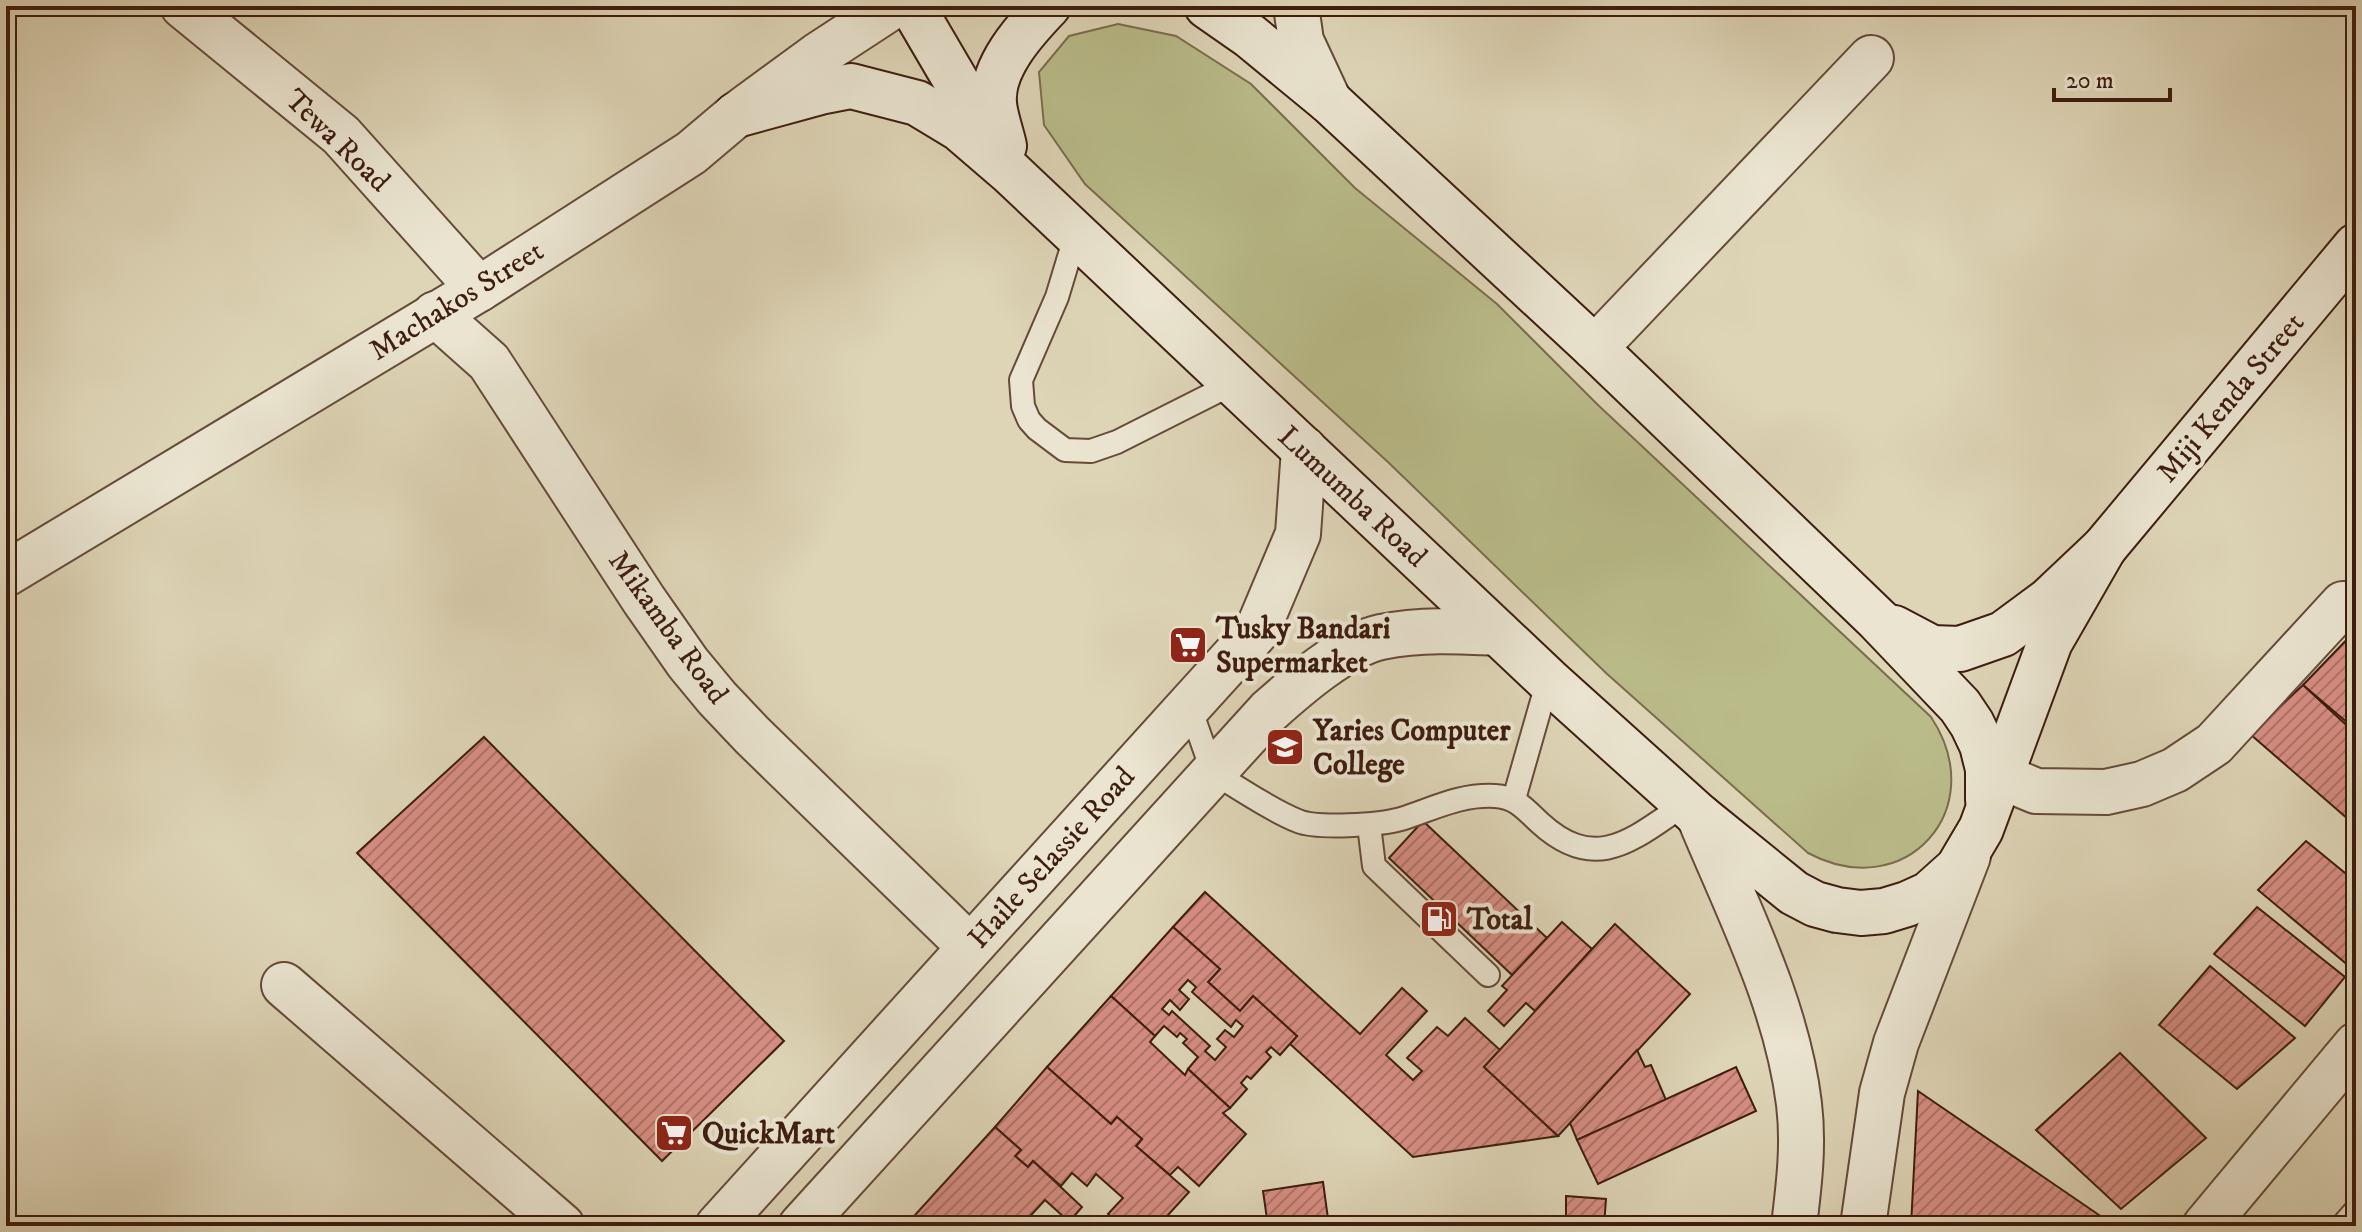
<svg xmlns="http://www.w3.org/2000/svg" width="2362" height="1232" viewBox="0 0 2362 1232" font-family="'IM FELL DW Pica',serif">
<defs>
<pattern id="building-hatch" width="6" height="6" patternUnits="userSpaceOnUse" patternTransform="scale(2)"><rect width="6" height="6" fill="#d78e83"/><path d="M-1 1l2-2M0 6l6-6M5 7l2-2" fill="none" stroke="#b0736a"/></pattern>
</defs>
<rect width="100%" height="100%" fill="#ded5b7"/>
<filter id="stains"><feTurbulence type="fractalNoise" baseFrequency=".0025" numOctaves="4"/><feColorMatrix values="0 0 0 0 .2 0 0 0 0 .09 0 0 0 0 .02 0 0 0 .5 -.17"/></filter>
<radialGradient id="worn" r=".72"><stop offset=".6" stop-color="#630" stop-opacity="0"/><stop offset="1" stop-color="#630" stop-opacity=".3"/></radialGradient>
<!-- green -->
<path fill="#b9bb89" stroke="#7c6c4c" stroke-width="2" d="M 1118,24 L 1176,36 L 1251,84 L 1355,188 L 1497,304 L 1598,405 L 1931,717 C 1992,809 1905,905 1808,853 L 1606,673 L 1389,463 L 1085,184 L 1044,125 L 1039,72 L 1069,36 Z"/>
<!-- building -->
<g fill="url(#building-hatch)" stroke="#3e1d0f" stroke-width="2" fill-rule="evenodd">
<path d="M 2356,630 L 2356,730 L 2303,685 Z"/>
<path d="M 2303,685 L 2356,734 L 2356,826 L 2250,734 Z"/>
<path d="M 484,737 L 784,1041 L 662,1161 L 357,853 Z"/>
<path d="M 1423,821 L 1547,938 L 1512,975 L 1389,858 Z"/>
<path d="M 2306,841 L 2356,882 L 2356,958 L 2349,966 L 2258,890 Z"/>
<path d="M 1205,892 L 1360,1034 L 1402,988 L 1427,1011 L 1386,1055 L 1413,1080 L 1422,1071 L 1407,1058 L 1437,1027 L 1448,1036 L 1465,1018 L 1500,1050 L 1484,1067 L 1558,1136 L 1413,1157 L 1290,1044 L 1297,1036 L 1253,996 L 1240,1011 L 1208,982 L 1220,969 L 1173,927 Z"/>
<path d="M 2257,907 L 2345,977 L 2305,1026 L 2214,954 Z"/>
<path d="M 1562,922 L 1592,949 L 1535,1011 L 1526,1003 L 1504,1026 L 1488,1011 L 1507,990 L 1502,986 Z"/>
<path d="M 1615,924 L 1690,994 L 1558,1136 L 1484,1067 Z"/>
<path d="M 1173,927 L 1220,969 L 1208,982 L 1240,1011 L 1253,996 L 1297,1036 L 1280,1055 L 1271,1047 L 1266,1052 L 1271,1057 L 1251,1079 L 1247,1076 L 1241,1083 L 1247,1089 L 1230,1108 L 1188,1069 L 1198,1057 L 1183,1043 L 1187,1039 L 1180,1033 L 1177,1037 L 1164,1026 L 1155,1036 L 1111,996 ZM 1188,980 L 1196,987 L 1192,992 L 1231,1027 L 1236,1020 L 1243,1026 L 1234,1037 L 1225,1030 L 1217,1039 L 1226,1047 L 1215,1060 L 1205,1051 L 1210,1046 L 1172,1011 L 1169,1015 L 1162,1009 L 1170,1000 L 1180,1010 L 1189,999 L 1179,990 Z"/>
<path d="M 2210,966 L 2295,1038 L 2237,1089 L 2159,1025 Z"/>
<path d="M 1111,996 L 1155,1036 L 1150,1042 L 1185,1075 L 1188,1069 L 1230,1108 L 1223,1113 L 1246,1134 L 1199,1186 L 1178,1167 L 1170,1175 L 1136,1146 L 1142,1139 L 1117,1117 L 1111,1124 L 1047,1067 Z"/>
<path d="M 1637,1050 L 1645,1067 L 1651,1065 L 1666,1100 L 1577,1140 L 1570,1123 Z"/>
<path d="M 2120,1053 L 2206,1138 L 2121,1209 L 2036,1130 Z"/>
<path d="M 1047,1067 L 1111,1124 L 1117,1117 L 1142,1139 L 1136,1146 L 1189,1192 L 1158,1226 L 1122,1226 L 1108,1214 L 1123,1198 L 1096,1174 L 1087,1186 L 1072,1173 L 1061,1186 L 1033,1161 L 1028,1167 L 1015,1156 L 1021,1150 L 995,1127 Z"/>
<path d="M 1736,1067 L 1756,1111 L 1598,1184 L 1577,1140 Z"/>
<path d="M 1918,1091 L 2115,1226 L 1911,1226 Z"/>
<path d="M 995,1127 L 1021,1150 L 1015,1156 L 1028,1167 L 1033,1161 L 1082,1207 L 1075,1215 L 1088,1226 L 1058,1226 L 1065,1218 L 1045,1200 L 1021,1226 L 905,1226 Z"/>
<path d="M 1323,1182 L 1329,1226 L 1307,1226 L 1306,1223 L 1268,1226 L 1263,1191 Z"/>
<path d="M 1566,1196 L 1606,1199 L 1604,1226 L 1566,1226 Z"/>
</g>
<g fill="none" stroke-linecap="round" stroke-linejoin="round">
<defs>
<g id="service">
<path d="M 1076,234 L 1057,297 L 1021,380 L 1023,406 L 1029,420 L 1037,429 L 1065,450 L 1091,451 L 1117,442 L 1234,383"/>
<path d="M 1189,705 L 1213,773 C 1240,788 1268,809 1298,821 C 1317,829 1380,825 1401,819 C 1433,809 1460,794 1495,796 C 1516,797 1525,809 1540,823 C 1597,875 1634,838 1685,804"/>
<path d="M 1514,799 L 1548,680"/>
<path d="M 1369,825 L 1374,866 L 1488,975"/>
<path d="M 2342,1226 L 2356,1210"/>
</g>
<g id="minor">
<path d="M 183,6 L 341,135 L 479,289"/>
<path d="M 1296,6 L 1301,41 L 1329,101"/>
<path d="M 435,314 L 489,362 L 644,600 L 688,663 L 717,698 L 752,735 L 970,947"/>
<path d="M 1595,348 L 1871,58"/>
<path d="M 6,574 L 479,289 L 691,153 L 736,115 L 818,55 L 893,6"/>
<path d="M 2000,776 L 2036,791 L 2106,792 L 2142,784 L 2175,770 L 2214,744 L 2343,604"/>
<path d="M 284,985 L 562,1226"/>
<path d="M 2205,1226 L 2356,1045"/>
</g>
<g id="tertiary">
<path d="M 1699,816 C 1737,908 1787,1004 1799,1104 C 1804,1145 1799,1185 1794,1226"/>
<path d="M 718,1226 L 1257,631 L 1298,534 L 1304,449"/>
<path d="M 801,1226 L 1269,711 C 1297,686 1344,645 1381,637 C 1420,629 1459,631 1498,633"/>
<path d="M 1863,1226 L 1882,1093 L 1896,1043 L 1968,856"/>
</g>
<g id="secondary">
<path d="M 912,6 L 994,146"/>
<path d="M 1207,6 L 1250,36 L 1329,101 L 1595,348 L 1878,620 L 1960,706 L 1972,724 L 1982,745 L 1988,769 L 1988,800"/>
<path d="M 736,115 L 820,92 L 851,86 L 917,103 L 960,129 L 1010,172 L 1548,680 L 1699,816 L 1794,893 L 1815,904 L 1837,910 L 1861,913 L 1884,911 L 1907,904 L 1929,894 L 1958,868 L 1981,829 L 2050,642 L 2104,548"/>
<path d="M 1004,146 C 1001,132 995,117 994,103 C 991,67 1025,30 1048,6"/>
<path d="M 1894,628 L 1932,648 L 1960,649 L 2003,634 L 2049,600 L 2104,548 L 2356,246"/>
</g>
</defs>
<!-- service casing -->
<use href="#service" stroke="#664b39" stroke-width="26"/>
<!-- minor casing -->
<use href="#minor" stroke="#664b39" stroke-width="48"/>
<!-- tertiary casing -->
<use href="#tertiary" stroke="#664b39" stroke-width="48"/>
<!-- secondary casing -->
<use href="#secondary" stroke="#3e1d0f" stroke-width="48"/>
<!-- service -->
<use href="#service" stroke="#eae4d0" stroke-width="22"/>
<!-- minor -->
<use href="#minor" stroke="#eae4d0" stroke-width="44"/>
<!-- tertiary -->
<use href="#tertiary" stroke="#eae4d0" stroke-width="44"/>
<!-- secondary -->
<use href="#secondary" stroke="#eae4d0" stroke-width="44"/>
</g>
<!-- icons -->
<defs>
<symbol id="supermarket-square" viewBox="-11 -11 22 22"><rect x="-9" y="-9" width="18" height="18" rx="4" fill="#8f2418" stroke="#eae4d0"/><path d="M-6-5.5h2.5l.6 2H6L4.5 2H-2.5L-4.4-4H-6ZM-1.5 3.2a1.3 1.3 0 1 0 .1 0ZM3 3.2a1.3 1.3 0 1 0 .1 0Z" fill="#fff"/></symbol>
<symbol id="university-square" viewBox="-11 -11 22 22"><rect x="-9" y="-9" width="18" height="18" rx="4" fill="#8f2418" stroke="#eae4d0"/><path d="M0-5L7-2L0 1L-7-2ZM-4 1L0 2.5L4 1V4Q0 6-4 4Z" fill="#fff"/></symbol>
<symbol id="fuel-square" viewBox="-11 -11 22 22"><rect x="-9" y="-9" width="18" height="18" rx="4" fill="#8f2418" stroke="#eae4d0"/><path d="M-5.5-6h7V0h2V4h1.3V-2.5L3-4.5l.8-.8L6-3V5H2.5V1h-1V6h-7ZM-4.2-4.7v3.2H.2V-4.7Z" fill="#fff"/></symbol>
</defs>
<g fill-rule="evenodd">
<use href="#supermarket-square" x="1166" y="623" width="44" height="44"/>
<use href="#university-square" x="1263" y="725" width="44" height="44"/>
<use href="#fuel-square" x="1417" y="897" width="44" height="44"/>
<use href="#supermarket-square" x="652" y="1111" width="44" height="44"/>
</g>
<g text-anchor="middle" stroke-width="8" stroke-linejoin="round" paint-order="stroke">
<!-- street labels -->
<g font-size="30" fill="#3e1d0f" stroke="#eae4d0">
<text transform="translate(338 140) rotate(44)" y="10">Tewa Road</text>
<text transform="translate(456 300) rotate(-32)" y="10">Machakos Street</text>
<text transform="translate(2230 397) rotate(-50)" y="10">Miji Kenda Street</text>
<text transform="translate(1353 496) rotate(43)" y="10">Lumumba Road</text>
<text transform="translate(669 627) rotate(54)" y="10">Mikamba Road</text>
<text transform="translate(1051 857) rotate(-48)" y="10">Haile Selassie Road</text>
</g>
<!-- poi labels -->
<g font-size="30" font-weight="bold" fill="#3e1d0f" stroke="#eae4d0" text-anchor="start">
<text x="1216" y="638">Tusky Bandari<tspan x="1216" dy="34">Supermarket</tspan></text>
<text x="1313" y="740">Yaries Computer<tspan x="1313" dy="34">College</tspan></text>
<text x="1467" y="929">Total</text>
<text x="702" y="1143">QuickMart</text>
</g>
</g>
<!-- margin -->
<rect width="2362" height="1232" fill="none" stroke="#ded5b7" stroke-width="32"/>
<rect x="8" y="8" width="2346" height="1216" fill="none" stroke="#3e1d0f" stroke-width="4"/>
<rect x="16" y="16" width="2330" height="1200" fill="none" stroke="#3e1d0f" stroke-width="2"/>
<!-- scale -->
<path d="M2054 88v12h116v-12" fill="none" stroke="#3e1d0f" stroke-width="4"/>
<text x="2066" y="88" font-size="24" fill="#3e1d0f" stroke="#eae4d0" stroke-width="6" paint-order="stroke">20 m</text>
<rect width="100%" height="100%" filter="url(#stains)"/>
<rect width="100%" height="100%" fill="url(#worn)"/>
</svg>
